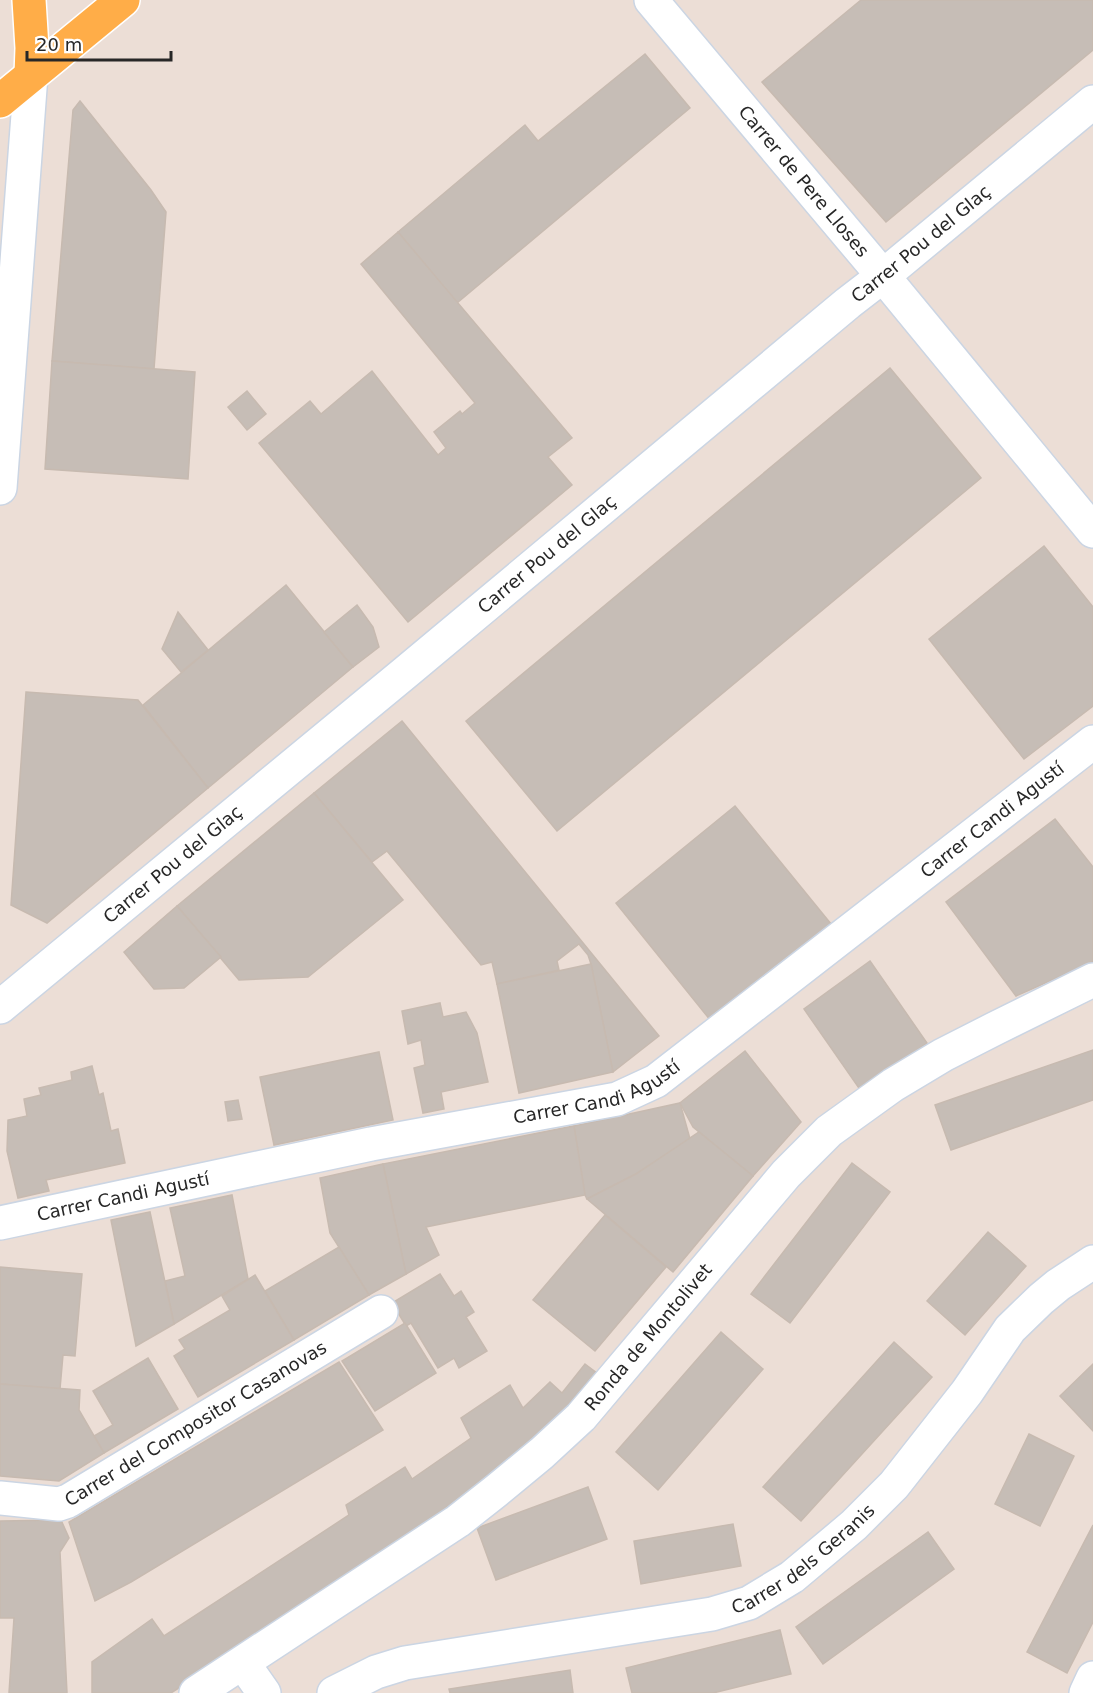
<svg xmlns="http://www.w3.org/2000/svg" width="1093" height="1693" viewBox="0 0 1093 1693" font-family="'DejaVu Sans',sans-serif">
<rect width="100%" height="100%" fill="#ecded6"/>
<!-- building -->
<g fill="#c6bdb6" stroke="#c7bab0" stroke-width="1.5">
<path d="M 861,0 L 1093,0 L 1093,50 L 886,222 L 762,82 Z"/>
<path d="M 645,54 L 690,108 L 457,303 L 398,232 L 525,125 L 538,141 Z"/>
<path d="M 80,101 L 151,190 L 166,212 L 154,369 L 52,361 L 73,110 Z"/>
<path d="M 398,232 L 572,438 L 548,457 L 572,485 L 408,622 L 259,443 L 310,401 L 321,414 L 372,371 L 438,455 L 446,448 L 434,432 L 460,411 L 462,414 L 475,403 L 361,264 Z"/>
<path d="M 52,361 L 195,372 L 188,479 L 45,469 Z"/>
<path d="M 890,368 L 981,478 L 557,831 L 466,721 Z"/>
<path d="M 247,391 L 266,414 L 247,430 L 228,407 Z"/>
<path d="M 1044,546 L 1093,607 L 1093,706 L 1024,759 L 929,639 Z"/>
<path d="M 286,585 L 353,667 L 208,788 L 143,705 Z"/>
<path d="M 357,605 L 373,627 L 379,647 L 353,667 L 324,632 Z"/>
<path d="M 178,612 L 208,650 L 181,672 L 162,649 Z"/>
<path d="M 26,692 L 138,700 L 208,788 L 47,923 L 11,905 Z"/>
<path d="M 402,721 L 659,1036 L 613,1072 L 591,964 L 588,955 L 579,944 L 557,961 L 559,970 L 497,984 L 492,962 L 481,965 L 387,851 L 372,862 L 314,793 Z"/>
<path d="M 314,793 L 403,900 L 308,977 L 239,980 L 177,906 Z"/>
<path d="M 735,806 L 831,924 L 711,1021 L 616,903 Z"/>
<path d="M 1055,819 L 1093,867 L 1093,962 L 1016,996 L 946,902 Z"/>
<path d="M 177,906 L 221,957 L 184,988 L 154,989 L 124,952 Z"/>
<path d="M 870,961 L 927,1043 L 861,1091 L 804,1009 Z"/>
<path d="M 591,964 L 613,1072 L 519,1093 L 497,984 Z"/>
<path d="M 440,1003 L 443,1017 L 466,1012 L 477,1033 L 488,1082 L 441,1092 L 444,1109 L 423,1113 L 414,1068 L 425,1065 L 421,1040 L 408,1044 L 402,1011 Z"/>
<path d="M 1093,1050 L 1093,1100 L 951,1150 L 935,1105 Z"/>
<path d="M 745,1051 L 801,1122 L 753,1176 L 693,1127 L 680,1103 Z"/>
<path d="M 379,1052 L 393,1120 L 274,1145 L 260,1077 Z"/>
<path d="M 92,1066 L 99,1095 L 103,1093 L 111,1131 L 118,1129 L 125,1163 L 46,1180 L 49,1191 L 18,1198 L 7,1151 L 8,1120 L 27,1116 L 24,1099 L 41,1095 L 39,1088 L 72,1080 L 71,1072 Z"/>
<path d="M 238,1100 L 242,1119 L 228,1121 L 225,1102 Z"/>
<path d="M 680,1103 L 690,1139 L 636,1174 L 587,1199 L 585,1195 L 574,1126 Z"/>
<path d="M 574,1126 L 585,1195 L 426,1227 L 439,1255 L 406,1274 L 383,1164 Z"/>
<path d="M 699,1132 L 753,1176 L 673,1272 L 587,1199 L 636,1174 Z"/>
<path d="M 852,1163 L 890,1192 L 790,1323 L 751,1294 Z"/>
<path d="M 383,1164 L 406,1274 L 369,1295 L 330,1233 L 320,1178 Z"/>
<path d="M 232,1195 L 248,1279 L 174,1324 L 165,1281 L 185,1276 L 170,1208 Z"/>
<path d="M 150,1212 L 174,1324 L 136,1346 L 111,1220 Z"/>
<path d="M 605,1215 L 666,1267 L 595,1351 L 533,1300 Z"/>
<path d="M 988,1232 L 1026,1266 L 965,1335 L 927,1301 Z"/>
<path d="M 339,1247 L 369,1295 L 294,1340 L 265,1291 Z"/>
<path d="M 0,1267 L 82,1274 L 75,1356 L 63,1355 L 60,1389 L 0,1384 Z"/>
<path d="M 440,1274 L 454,1296 L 461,1291 L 474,1312 L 466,1317 L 487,1351 L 459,1368 L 454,1358 L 438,1368 L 411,1323 L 406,1326 L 392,1303 Z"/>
<path d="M 255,1275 L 294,1340 L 198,1397 L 174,1356 L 185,1349 L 179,1340 L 230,1310 L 222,1296 Z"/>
<path d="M 405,1323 L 436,1373 L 375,1411 L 342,1361 Z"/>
<path d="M 721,1332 L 763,1369 L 658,1490 L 616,1452 Z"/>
<path d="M 894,1342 L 932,1377 L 801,1521 L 763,1487 Z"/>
<path d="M 148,1358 L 178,1409 L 104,1453 L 94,1436 L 113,1425 L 93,1391 Z"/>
<path d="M 339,1362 L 383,1430 L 131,1582 L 95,1601 L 69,1522 Z"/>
<path d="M 585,1364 L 601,1376 L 493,1480 L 238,1650 L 171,1693 L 92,1693 L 92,1662 L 152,1619 L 164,1636 L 349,1515 L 346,1505 L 405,1467 L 412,1479 L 471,1438 L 461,1418 L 510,1385 L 523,1408 L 550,1382 L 562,1393 Z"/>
<path d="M 1093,1364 L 1093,1431 L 1060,1396 Z"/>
<path d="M 0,1384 L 80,1390 L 79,1410 L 104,1453 L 59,1481 L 0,1476 Z"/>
<path d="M 1029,1434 L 1074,1456 L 1040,1526 L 995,1504 Z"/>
<path d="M 588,1487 L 607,1539 L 496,1580 L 477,1528 Z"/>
<path d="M 61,1520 L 69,1538 L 60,1552 L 67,1693 L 9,1693 L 14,1618 L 0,1618 L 0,1521 Z"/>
<path d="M 733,1524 L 741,1566 L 641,1584 L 634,1541 Z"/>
<path d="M 1093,1525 L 1093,1622 L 1067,1673 L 1027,1652 Z"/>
<path d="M 928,1532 L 954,1569 L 823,1664 L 796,1627 Z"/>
<path d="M 780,1630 L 791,1674 L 713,1693 L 632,1693 L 626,1668 Z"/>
<path d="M 570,1670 L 573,1693 L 450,1693 L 449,1689 Z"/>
</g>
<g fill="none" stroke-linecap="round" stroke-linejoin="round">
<defs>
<g id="minor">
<path id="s1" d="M 651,0 L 883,276 L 1093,531"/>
<path d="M 0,488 L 31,75"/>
<path id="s2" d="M 0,1007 L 406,672 L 848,303 L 883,276 L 1093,102"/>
<path id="s3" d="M 0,1223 L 371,1144 L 617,1099 L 656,1081 L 1093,742"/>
<path id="s4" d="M 0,1498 L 59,1504 L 68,1501 L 381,1312"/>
<path d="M 243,1663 L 264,1693"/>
<path id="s5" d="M 196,1693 L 458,1521 L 496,1491 L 542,1453 L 581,1417 L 786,1174 L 829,1131 L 893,1085 L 943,1055 L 994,1029 L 1093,980"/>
<path id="s6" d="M 334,1693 L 376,1672 L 405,1663 L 712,1614 L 749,1603 L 792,1577 L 854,1525 L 894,1485 L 967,1392 L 1010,1329 L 1041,1299 L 1058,1285 L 1093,1262"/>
<path d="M 1086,1693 L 1093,1678"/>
</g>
<g id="major">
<path d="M 29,0 L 32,48 L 31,75"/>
<path d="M 0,101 L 123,0"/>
</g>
</defs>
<!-- minor casing -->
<use href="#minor" stroke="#cbd5e3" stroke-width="36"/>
<!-- major casing -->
<use href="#major" stroke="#fff" stroke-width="36"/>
<!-- minor -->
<use href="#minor" stroke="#fff" stroke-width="33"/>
<!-- major -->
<use href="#major" stroke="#ffad48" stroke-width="33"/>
</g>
<g text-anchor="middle" stroke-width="6" stroke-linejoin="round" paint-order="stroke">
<!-- street labels -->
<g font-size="18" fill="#272727" stroke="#fff">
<text dy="6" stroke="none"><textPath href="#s1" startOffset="237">Carrer de Pere Lloses</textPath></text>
<text dy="6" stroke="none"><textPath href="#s2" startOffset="1196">Carrer Pou del Glaç</textPath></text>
<text dy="6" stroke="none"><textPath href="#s2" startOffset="710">Carrer Pou del Glaç</textPath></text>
<text dy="6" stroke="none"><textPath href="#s3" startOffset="1098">Carrer Candi Agustí</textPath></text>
<text dy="6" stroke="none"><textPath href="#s2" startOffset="224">Carrer Pou del Glaç</textPath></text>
<text dy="6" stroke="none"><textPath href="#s3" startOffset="612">Carrer Candi Agustí</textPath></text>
<text dy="6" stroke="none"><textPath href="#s3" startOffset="126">Carrer Candi Agustí</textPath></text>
<text dy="6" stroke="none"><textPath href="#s5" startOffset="579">Ronda de Montolivet</textPath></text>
<text dy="6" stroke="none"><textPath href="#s4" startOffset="218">Carrer del Compositor Casanovas</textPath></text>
<text dy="6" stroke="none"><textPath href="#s6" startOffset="496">Carrer dels Geranis</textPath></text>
</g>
</g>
<!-- scale -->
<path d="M27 51v9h144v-9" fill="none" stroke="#272727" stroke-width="3"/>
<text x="36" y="51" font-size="18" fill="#272727" stroke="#ffffff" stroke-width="4.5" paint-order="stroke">20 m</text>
</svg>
